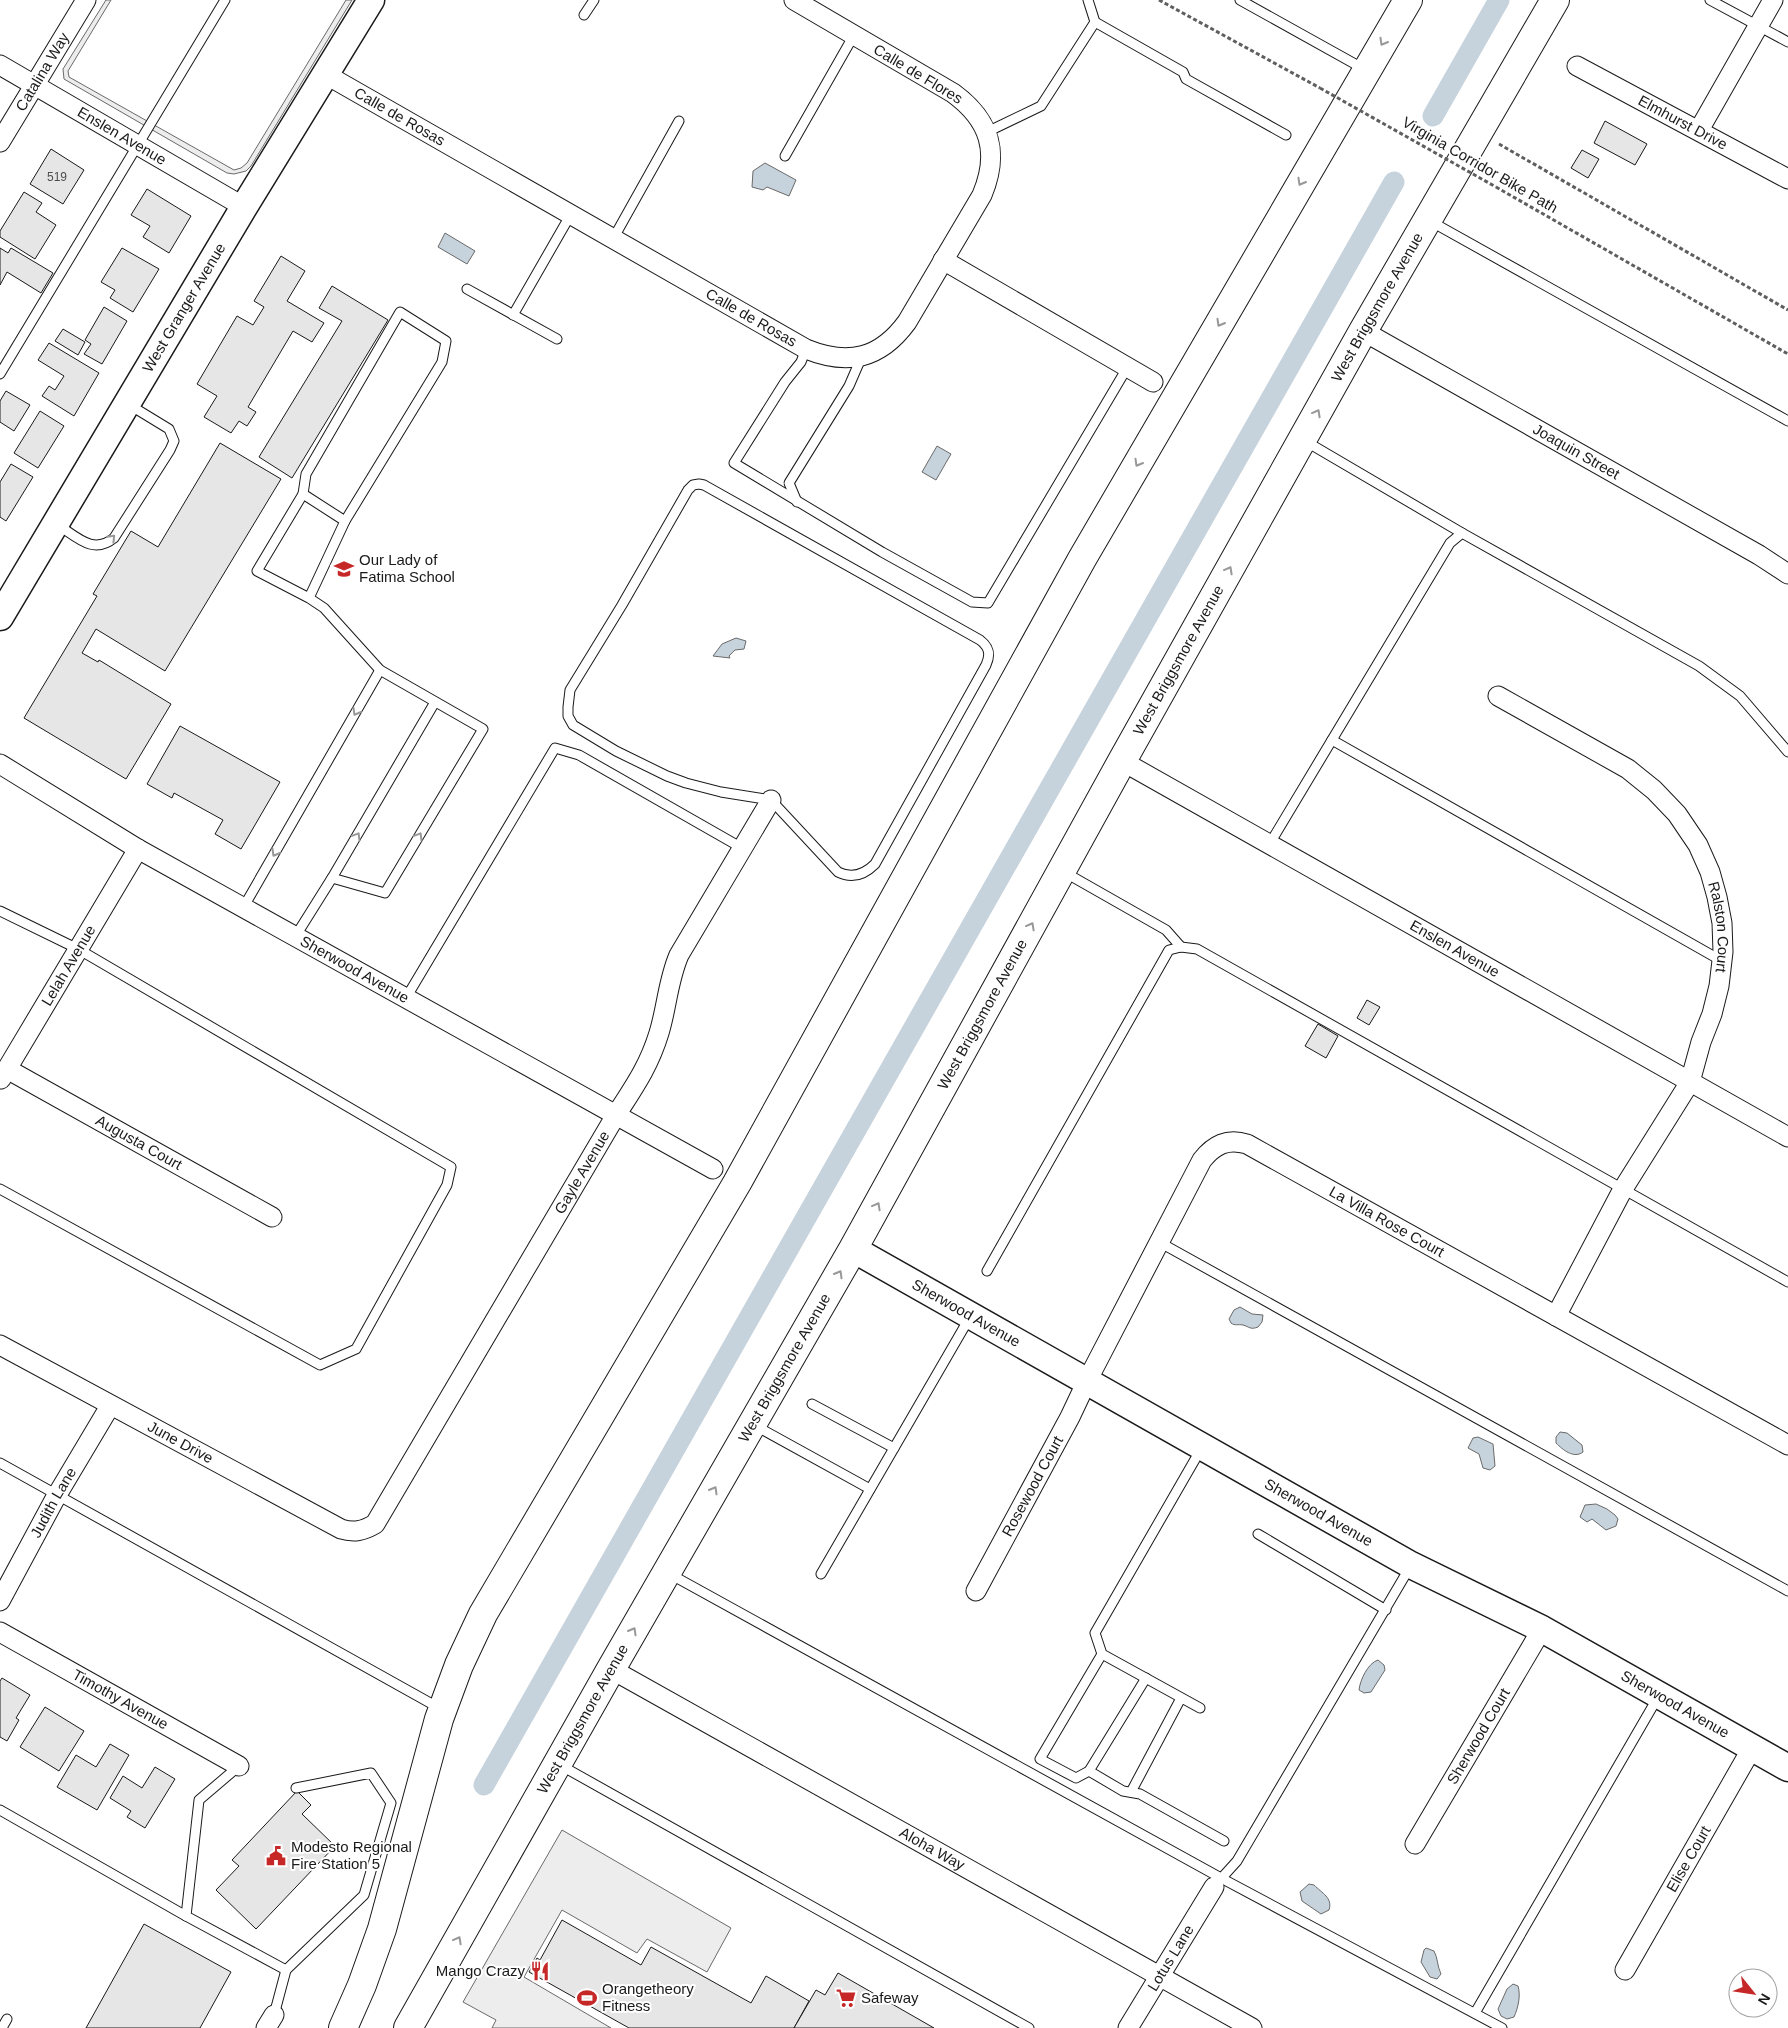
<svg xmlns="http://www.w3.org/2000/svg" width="1788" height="2028" viewBox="0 0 1788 2028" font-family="Helvetica,sans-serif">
<rect width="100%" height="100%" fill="#fff"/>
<!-- parking -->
<g fill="#ededed" stroke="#6a6a6a">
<path d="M 106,0 L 111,0 L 68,71 L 69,77 L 234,170 L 241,168 L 247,163 L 346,0 L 352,0 L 251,166 L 246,171 L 234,174 L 227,173 L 64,79 L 63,69 Z"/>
<path d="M 562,1830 L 731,1928 L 707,1972 L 647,1939 L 637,1953 L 562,1910 L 524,1977 L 611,2028 L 492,2028 L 496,2020 L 463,2002 Z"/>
</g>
<!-- water -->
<g fill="#c6d2dc" stroke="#6a6a6a">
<path d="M 765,163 L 796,180 L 789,196 L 767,187 L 763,190 L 752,187 L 753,171 Z"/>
<path d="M 445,233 L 475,251 L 467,264 L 438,247 Z"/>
<path d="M 937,446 L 951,454 L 936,480 L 922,472 Z"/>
<path d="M 736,638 L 746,641 L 744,649 L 735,650 L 729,656 L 730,658 L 713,656 L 722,644 Z"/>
<path d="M 1240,1307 L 1252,1314 L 1263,1315 L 1262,1322 L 1258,1327 C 1250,1330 1250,1327 1243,1325 C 1238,1324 1235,1326 1231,1323 L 1229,1319 L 1234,1310 Z"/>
<path d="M 1560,1432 L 1567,1433 L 1582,1445 L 1583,1452 C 1574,1459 1563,1450 1556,1443 L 1556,1437 Z"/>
<path d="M 1478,1437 L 1493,1444 L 1495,1466 L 1490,1470 L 1483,1468 L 1479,1454 L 1468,1448 L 1473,1438 Z"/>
<path d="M 1596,1504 L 1607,1509 L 1615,1515 L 1618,1519 L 1616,1526 L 1606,1530 L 1592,1519 L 1587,1522 L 1580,1517 L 1585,1505 Z"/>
<path d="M 1378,1660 L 1384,1665 L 1385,1670 L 1371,1692 L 1364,1693 L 1359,1690 C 1360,1680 1368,1663 1378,1660 Z"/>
<path d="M 1309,1884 L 1314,1885 C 1322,1893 1333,1898 1329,1910 L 1321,1914 L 1302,1901 L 1300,1892 Z"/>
<path d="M 1426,1948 L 1434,1951 C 1438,1958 1437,1966 1441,1974 L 1437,1979 L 1430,1977 L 1421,1962 L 1424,1950 Z"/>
<path d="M 1513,1984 L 1518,1986 C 1521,1996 1518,2008 1514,2017 L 1507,2019 L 1501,2016 L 1498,2009 L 1507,1989 Z"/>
</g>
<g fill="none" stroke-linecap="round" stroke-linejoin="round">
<!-- canal -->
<g stroke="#c6d2dc" stroke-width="21">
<path d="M 1433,116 L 1499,0"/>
<path d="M 484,1785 L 1394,182"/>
</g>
</g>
<!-- building -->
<g fill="#e6e6e6" stroke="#1a1a1a">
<path d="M 1605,121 L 1647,144 L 1635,165 L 1594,143 Z"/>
<path d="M 51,149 L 84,170 L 63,204 L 30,184 Z"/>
<path d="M 1582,150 L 1599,159 L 1588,178 L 1571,168 Z"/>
<path d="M 147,189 L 191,216 L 169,253 L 143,237 L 150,226 L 131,215 Z"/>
<path d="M 24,192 L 42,203 L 36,212 L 56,225 L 35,259 L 0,237 L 0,231 Z"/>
<path d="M 0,248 L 8,253 L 11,248 L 53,273 L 41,293 L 7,272 L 0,285 Z"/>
<path d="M 122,248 L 159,269 L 133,312 L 110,298 L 115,290 L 101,282 Z"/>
<path d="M 281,256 L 305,271 L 287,301 L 324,323 L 312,342 L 293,331 L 248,407 L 256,412 L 247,426 L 239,421 L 231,433 L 204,417 L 217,396 L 197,384 L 237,316 L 253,325 L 264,307 L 254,301 Z"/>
<path d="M 332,286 L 388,320 L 292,478 L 259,457 L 342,321 L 319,308 Z"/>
<path d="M 104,307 L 127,321 L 102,364 L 84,354 L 91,344 L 85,340 Z"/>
<path d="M 63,329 L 85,342 L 78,355 L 55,341 Z"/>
<path d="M 49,343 L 99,373 L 74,416 L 42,396 L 49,386 L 55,390 L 64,376 L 38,360 Z"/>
<path d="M 6,391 L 30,405 L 14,431 L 0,422 L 0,401 Z"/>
<path d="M 40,411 L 64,426 L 38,468 L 14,453 Z"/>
<path d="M 220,443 L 281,479 L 165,671 L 96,629 L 82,653 L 98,662 L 99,660 L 171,704 L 126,779 L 24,718 L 97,596 L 93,594 L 131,531 L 158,547 Z"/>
<path d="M 11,464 L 33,477 L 6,521 L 0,517 L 0,482 Z"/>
<path d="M 180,726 L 280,782 L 241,849 L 215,834 L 223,820 L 174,793 L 172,798 L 147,784 Z"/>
<path d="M 1367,1000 L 1380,1007 L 1369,1025 L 1357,1018 Z"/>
<path d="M 1318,1024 L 1338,1036 L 1326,1058 L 1305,1046 Z"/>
<path d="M 2,1678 L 30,1695 L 16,1718 L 19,1720 L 7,1741 L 0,1737 L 0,1681 Z"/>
<path d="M 45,1707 L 84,1731 L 59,1771 L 20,1747 Z"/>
<path d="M 110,1744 L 129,1755 L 97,1810 L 57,1787 L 76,1755 L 96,1767 Z"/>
<path d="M 155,1767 L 175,1779 L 145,1828 L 127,1817 L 131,1811 L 110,1798 L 123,1776 L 142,1788 Z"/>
<path d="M 297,1791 L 311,1805 L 302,1814 L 335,1846 L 256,1929 L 216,1890 L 239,1866 L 232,1860 Z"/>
<path d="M 562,1920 L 641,1965 L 651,1947 L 751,2003 L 766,1976 L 809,2001 L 794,2028 L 629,2028 L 529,1972 L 537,1958 L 540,1960 Z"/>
<path d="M 144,1924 L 231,1972 L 200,2028 L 86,2028 Z"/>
<path d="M 838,1973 L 934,2028 L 794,2028 L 816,1990 L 825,1995 Z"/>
</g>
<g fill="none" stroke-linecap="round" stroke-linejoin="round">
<defs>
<g id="lane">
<path d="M 1088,0 L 1095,22 L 1183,72 L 1186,79 L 1286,135"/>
<path d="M 1240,0 L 1364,69"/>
<path d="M 1710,0 L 1788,42"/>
<path d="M 584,15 L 594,0"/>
<path d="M 987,132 L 1041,106 L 1095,22"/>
<path d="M 785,156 L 854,35"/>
<path d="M 1430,221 L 1788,421"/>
<path d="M 613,239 L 679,121"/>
<path d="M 467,289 L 557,339"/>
<path d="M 513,315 L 571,214"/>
<path d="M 806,349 L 801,362 L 785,382 L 734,463 L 882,552 L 972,602 L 988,603 L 1127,368"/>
<path d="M 0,374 L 225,0"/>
<path d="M 1305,441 L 1462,533"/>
<path d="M 699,484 L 704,485 L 980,640 C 989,647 991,654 986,665 L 875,864 C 864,875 852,879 838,872 L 771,800 L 721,792 L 686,783 L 667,776 L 616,751 L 573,725 L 568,716 L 568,707 L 570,690 L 622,605 L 688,490 L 693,485 Z"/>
<path d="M 303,494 L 345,521"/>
<path d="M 797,502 L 789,483 L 849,386 L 862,356"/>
<path d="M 58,525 C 77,537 93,555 114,538 L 170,450 L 174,441 L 169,429 L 128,404"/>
<path d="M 1332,740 L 1722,961"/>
<path d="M 1269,845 L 1450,543 L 1462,533 L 1699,666 L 1740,696 L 1788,752"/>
<path d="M 1064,872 L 1166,930 L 1181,947"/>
<path d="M 332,878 L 435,702"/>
<path d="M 243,908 L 380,670"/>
<path d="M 0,911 L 78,949 L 451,1167 L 447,1185 L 356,1349 L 320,1365 L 0,1189"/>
<path d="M 295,937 L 332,878 L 385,893 L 483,729 L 380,670 L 324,608 L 309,598 L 257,571 L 303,494 L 306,474 L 400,312 L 446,341 L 442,362 L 345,521 L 309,598"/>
<path d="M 406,998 L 555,748 L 579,755 L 742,848"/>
<path d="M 1159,1242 L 1788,1591"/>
<path d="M 987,1271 L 1169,950 L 1181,947 L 1197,949 L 1788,1282"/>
<path d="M 812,1404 L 894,1448"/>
<path d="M 754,1425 L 870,1489"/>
<path d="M 0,1463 L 441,1709"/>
<path d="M 1258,1534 L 1386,1610"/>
<path d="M 668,1573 L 1221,1878 L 1502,2028"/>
<path d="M 821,1574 L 970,1317"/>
<path d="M 1102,1654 L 1040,1759 L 1076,1778 L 1089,1771 L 1123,1791 L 1140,1794 L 1224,1841"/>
<path d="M 1200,1708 L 1102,1654 L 1095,1633 L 1201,1449"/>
<path d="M 560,1765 L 1029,2028"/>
<path d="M 239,1766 L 199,1800 L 186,1916 L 286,1970"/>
<path d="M 1089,1771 L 1146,1678"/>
<path d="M 1131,1792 L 1181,1698"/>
<path d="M 0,1810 L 186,1916"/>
<path d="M 1218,1882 L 1237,1861 L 1410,1567"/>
<path d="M 1475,2013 L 1658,1697"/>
<path d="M 274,2015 L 286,1970 L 364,1895 L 391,1803 L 371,1773 L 296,1788"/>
<path d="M 2,2028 L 7,2019"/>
</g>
<g id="street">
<path id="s1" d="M 0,65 L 244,207"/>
<path id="s2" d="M 1577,66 L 1788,179"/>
<path id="s3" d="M 325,74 L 806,349 C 848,366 880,359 907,322 L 982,195 C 1000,152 990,120 953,93 L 794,0"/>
<path d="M 1699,130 L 1773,0"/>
<path id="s4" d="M 0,142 L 86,0"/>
<path d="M 943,260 L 1153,382"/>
<path id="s5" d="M 1363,331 L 1759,555 L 1788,574"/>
<path id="s6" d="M 1498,696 L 1628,769 L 1654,790 L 1677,814 L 1698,845 L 1710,872 L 1717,897 L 1722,923 L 1723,952 L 1719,986 L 1712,1014 L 1701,1042 L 1690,1082 L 1623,1189 L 1556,1316"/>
<path id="s7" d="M 1122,761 L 1788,1137"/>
<path id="s8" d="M 0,764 L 138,849 L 713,1169"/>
<path id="s9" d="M 7,1069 L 272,1217"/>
<path id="s10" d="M 1,1079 L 138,849"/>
<path id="s11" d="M 0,1345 L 341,1529 C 354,1533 363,1531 375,1524 L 616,1115 C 634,1087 649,1066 659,1033 C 667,1007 668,980 679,955 L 771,800"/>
<path id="s12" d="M 976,1591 L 1070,1417 L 1087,1381 L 1202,1160 C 1214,1145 1227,1138 1247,1144 L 1788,1445"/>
<path id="s13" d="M 0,1601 L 57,1495 L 110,1406"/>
<path id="s14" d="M 0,1632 L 239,1766"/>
<path id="s15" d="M 611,1669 L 1252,2028"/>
<path id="s16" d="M 1415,1844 L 1542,1629"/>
<path id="s17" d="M 1625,1970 L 1752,1748"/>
<path d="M 266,2028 L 274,2015"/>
<path id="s18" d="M 1128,2028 L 1214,1887"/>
</g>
<g id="secondary">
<path id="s19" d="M 0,617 L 244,207 L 371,0"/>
<path id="s20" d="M 853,1249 L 1411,1565 L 1542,1629 L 1788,1768"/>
</g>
<g id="primary">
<path d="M 343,2028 L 362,1985 L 382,1929 L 439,1719 L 459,1665 L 483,1614 L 737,1183 L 1082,559 L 1408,0"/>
<path id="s21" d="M 408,2028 L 611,1669 L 853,1249 L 1122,761 L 1363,331 L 1555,0"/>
</g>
</defs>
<!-- lane casing -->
<use href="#lane" stroke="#1a1a1a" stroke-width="11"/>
<!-- street casing -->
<use href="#street" stroke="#1a1a1a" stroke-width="21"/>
<!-- secondary casing -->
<use href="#secondary" stroke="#1a1a1a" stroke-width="29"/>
<!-- primary casing -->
<use href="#primary" stroke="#1a1a1a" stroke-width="30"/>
<!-- path -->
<g stroke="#5f5f5f" stroke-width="3" stroke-dasharray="4 2.5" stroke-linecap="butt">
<path d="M 1159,0 L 1320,88"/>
<path d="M 1499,144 L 1788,310"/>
<path d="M 1496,187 L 1788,354"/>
</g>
<!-- lane -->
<use href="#lane" stroke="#fff" stroke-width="9"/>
<!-- street -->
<use href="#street" stroke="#fff" stroke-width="19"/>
<!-- secondary -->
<use href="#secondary" stroke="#fff" stroke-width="26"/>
<!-- primary -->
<use href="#primary" stroke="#fff" stroke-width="28"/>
<!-- path-bridge -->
<path stroke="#5f5f5f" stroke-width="3" stroke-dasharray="4 2.5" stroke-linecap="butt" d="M 1320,88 L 1496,187"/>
</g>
<!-- one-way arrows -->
<defs><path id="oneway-chevron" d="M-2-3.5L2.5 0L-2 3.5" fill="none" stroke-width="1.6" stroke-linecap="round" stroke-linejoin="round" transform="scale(1.25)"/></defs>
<g stroke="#989898">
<use href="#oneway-chevron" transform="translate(1383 42) rotate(120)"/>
<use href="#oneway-chevron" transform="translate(1301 182) rotate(120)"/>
<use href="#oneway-chevron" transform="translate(1220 323) rotate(120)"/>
<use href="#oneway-chevron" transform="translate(1317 413) rotate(-61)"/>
<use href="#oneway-chevron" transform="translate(1138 463) rotate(120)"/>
<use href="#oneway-chevron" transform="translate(112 538) rotate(-46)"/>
<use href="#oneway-chevron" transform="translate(1229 570) rotate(-61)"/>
<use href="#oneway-chevron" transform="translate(356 712) rotate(120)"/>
<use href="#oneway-chevron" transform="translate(357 836) rotate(-59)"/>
<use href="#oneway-chevron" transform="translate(419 836) rotate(-59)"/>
<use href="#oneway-chevron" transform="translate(275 853) rotate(120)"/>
<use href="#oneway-chevron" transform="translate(1031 926) rotate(-61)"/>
<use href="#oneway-chevron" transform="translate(877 1206) rotate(-61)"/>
<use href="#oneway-chevron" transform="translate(839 1274) rotate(-60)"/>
<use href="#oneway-chevron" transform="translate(714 1490) rotate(-60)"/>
<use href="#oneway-chevron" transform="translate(633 1631) rotate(-60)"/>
<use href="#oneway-chevron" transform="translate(458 1940) rotate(-61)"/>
</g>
<!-- icons -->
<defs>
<symbol id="school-bare" viewBox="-9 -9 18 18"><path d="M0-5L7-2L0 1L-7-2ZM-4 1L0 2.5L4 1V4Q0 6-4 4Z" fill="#c62828" stroke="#fff" stroke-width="2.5" paint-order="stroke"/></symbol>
<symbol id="civic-bare" viewBox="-9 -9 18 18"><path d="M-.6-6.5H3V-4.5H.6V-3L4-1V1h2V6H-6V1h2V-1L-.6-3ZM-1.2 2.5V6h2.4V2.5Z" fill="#c62828" stroke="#fff" stroke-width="2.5" paint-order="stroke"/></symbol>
<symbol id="restaurant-bare" viewBox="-9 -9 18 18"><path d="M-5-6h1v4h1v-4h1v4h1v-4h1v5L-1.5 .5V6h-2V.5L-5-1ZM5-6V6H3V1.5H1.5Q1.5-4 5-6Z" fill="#c62828" stroke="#fff" stroke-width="2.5" paint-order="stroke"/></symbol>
<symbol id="stadium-bare" viewBox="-9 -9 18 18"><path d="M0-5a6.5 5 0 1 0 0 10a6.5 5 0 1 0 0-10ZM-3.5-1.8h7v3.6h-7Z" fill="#c62828" stroke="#fff" stroke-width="2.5" paint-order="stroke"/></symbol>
<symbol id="supermarket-bare" viewBox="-9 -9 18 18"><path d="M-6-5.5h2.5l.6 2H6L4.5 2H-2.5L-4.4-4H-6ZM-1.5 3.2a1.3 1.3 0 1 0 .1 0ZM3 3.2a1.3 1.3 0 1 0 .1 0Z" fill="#c62828" stroke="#fff" stroke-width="2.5" paint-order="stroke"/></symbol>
</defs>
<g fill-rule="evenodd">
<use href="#school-bare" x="330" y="555" width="28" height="28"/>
<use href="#civic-bare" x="262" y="1842" width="28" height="28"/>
<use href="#restaurant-bare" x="526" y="1957" width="28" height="28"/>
<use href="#stadium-bare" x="573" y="1984" width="28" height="28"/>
<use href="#supermarket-bare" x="832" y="1984" width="28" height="28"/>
</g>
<g text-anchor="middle" stroke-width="4" stroke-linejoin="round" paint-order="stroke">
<!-- number labels -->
<g font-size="12" fill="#4d4d4d">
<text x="57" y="181">519</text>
</g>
<!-- street labels -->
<g font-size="15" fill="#1a1a1a" stroke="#fff">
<text dy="5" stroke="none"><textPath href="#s4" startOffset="82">Catalina Way</textPath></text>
<text transform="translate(918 74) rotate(31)" y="5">Calle de Flores</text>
<text dy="5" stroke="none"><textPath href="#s3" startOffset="86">Calle de Rosas</textPath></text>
<text dy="5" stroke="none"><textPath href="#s2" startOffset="120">Elmhurst Drive</textPath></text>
<text dy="5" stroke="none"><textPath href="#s1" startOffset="141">Enslen Avenue</textPath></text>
<text transform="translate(1480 165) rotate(30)" y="5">Virginia Corridor Bike Path</text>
<text dy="5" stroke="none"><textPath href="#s21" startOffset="1975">West Briggsmore Avenue</textPath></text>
<text dy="5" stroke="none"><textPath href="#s19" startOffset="360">West Granger Avenue</textPath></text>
<text dy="5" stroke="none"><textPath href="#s3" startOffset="491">Calle de Rosas</textPath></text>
<text dy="5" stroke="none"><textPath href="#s5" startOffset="245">Joaquin Street</textPath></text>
<text dy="5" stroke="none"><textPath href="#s21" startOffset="1570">West Briggsmore Avenue</textPath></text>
<text dy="5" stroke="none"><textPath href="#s6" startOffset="339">Ralston Court</textPath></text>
<text dy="5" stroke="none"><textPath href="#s7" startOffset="382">Enslen Avenue</textPath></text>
<text dy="5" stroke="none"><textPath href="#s10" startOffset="132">Lelah Avenue</textPath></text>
<text dy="5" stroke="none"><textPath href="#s8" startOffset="410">Sherwood Avenue</textPath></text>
<text dy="5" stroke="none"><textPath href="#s21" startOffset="1165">West Briggsmore Avenue</textPath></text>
<text dy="5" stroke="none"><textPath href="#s9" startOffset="151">Augusta Court</textPath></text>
<text dy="5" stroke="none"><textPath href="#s11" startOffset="831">Gayle Avenue</textPath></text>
<text dy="5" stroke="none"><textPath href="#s12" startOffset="698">La Villa Rose Court</textPath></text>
<text dy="5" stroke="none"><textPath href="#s20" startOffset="130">Sherwood Avenue</textPath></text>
<text dy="5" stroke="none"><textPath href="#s21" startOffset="760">West Briggsmore Avenue</textPath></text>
<text dy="5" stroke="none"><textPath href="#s11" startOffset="205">June Drive</textPath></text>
<text dy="5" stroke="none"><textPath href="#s12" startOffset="119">Rosewood Court</textPath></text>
<text dy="5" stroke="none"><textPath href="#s13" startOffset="112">Judith Lane</textPath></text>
<text dy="5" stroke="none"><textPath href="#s20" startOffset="535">Sherwood Avenue</textPath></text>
<text dy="5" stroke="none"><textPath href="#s14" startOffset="138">Timothy Avenue</textPath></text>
<text dy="5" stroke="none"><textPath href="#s20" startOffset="940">Sherwood Avenue</textPath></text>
<text dy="5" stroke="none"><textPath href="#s21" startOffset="355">West Briggsmore Avenue</textPath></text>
<text dy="5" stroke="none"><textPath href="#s16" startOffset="125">Sherwood Court</textPath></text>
<text dy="5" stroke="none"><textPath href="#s15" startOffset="368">Aloha Way</textPath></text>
<text dy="5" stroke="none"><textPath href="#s17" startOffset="128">Elise Court</textPath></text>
<text dy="5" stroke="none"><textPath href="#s18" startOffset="82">Lotus Lane</textPath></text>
</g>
<!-- poi labels -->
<g font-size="15" fill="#1a1a1a" stroke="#fff" text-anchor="start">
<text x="359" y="565">Our Lady of<tspan x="359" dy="17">Fatima School</tspan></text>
<text x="291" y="1852">Modesto Regional<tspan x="291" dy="17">Fire Station 5</tspan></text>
<text x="525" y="1976" text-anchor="end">Mango Crazy</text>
<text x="602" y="1994">Orangetheory<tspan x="602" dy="17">Fitness</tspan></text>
<text x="861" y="2003">Safeway</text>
</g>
</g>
<!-- north arrow -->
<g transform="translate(1753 1993) rotate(120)"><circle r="24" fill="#ffffff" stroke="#a3a3a3"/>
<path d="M0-4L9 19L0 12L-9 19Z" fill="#c62828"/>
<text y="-8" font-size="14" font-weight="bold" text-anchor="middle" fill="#1a1a1a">N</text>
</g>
</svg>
